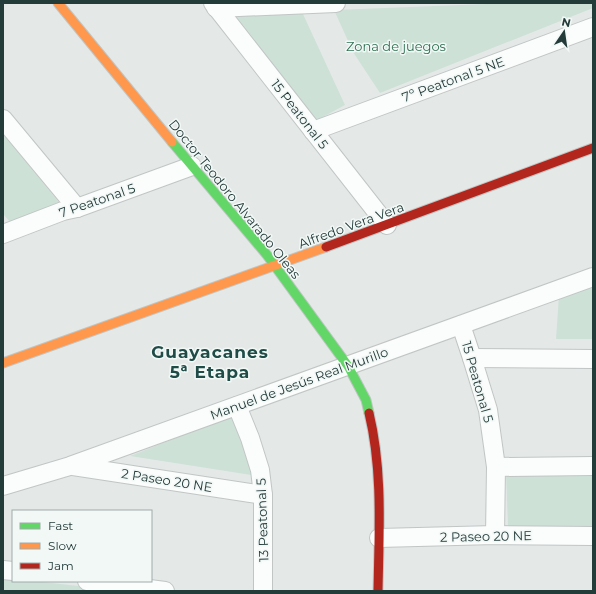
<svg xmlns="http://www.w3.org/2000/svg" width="596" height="594" viewBox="0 0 596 594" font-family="Montserrat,sans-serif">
<rect width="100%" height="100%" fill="#e4e9e8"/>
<!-- green -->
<g fill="#cee1d7">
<path d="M 511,3 L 593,3 L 593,8 L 380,93 L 353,52 L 334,10 Z"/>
<path d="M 303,14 L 345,105 L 308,125 L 225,15 Z"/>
<path d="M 3,134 L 62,206 L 11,223 L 3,214 Z"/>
<path d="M 593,279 L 593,339 L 556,339 L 559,295 Z"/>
<path d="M 232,416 L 257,476 L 130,456 Z"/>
<path d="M 593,470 L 593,528 L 508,528 L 506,472 Z"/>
<path d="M 3,578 L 13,579 L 13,581 L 34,581 L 123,591 L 3,591 Z"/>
</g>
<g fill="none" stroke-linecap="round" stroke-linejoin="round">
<defs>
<g id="street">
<path d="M 213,3 L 387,225"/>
<path d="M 216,8 L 336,3"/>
<path d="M 3,119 L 77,208"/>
<path d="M 313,131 L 593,27"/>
<path d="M 3,234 L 63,211 L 77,208 L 192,166"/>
<path d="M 461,325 L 472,358 L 488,410 L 496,467 L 495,535"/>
<path d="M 472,358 L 593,359"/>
<path d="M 237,406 L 250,438 L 260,470 L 263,495 L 263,591"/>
<path d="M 73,466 L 263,495"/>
<path d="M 496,467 L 593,466"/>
<path d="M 3,486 L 70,466 L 593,277"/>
<path d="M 379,538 L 495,535 L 593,536"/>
<path d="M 3,570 L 13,571"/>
<path d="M 87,581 L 165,591"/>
</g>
<path id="fast" d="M 172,142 L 267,255 L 348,366 L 366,400 L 369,413"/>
<g id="slow">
<path d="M 58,3 L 172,142"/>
<path d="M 3,363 L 326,247"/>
</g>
<g id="jam">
<path d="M 326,247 L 593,148"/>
<path d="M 369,413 C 383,471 379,532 378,591"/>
</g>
</defs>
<!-- street casing -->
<use href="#street" stroke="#c1c6c5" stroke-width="20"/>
<!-- fast casing -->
<use href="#fast" stroke="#c0c6c5" stroke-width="11"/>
<!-- slow casing -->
<use href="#slow" stroke="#c0c6c5" stroke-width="11"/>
<!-- jam casing -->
<use href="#jam" stroke="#c0c6c5" stroke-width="11"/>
<!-- street -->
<use href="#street" stroke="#fbfcfc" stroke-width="18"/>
<!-- fast -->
<use href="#fast" stroke="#63d668" stroke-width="9"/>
<!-- slow -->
<use href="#slow" stroke="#ff974d" stroke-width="9"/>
<!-- jam -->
<use href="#jam" stroke="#b3261e" stroke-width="9"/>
</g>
<g text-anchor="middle" stroke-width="3" stroke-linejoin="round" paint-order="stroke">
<!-- park labels -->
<g font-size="13" fill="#2f7052" stroke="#f2f8f6">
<text x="396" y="51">Zona de juegos</text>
</g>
<!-- street labels -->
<g font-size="13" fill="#233b39" stroke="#f2f8f6">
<text transform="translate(453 79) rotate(-20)" y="5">7º Peatonal 5 NE</text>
<text transform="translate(300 114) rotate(52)" y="5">15 Peatonal 5</text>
<text transform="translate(235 199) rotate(51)" y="5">Doctor Teodoro Alvarado Oleas</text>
<text transform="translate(97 200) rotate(-19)" y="5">7 Peatonal 5</text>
<text transform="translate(351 225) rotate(-20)" y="5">Alfredo Vera Vera</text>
<text transform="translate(478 382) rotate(74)" y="5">15 Peatonal 5</text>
<text transform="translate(299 383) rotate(-20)" y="5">Manuel de Jesús Real Murillo</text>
<text transform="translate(167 480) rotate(9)" y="5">2 Paseo 20 NE</text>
<text transform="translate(262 520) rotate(-92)" y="5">13 Peatonal 5</text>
<text transform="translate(486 536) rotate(-1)" y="5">2 Paseo 20 NE</text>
</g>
<!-- district labels -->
<g font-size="17" font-weight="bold" letter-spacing="1" fill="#204c48" stroke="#f2f8f6">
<text x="210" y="358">Guayacanes<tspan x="210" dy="20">5ª Etapa</tspan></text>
</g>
</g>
<!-- border -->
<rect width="596" height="594" fill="none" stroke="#233b39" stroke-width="8"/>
<!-- legend -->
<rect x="12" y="510" width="140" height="72" fill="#f2f8f6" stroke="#9facaa"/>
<rect x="20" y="523" width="20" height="6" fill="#63d668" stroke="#9facaa"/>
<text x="48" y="530" font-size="12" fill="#233b39">Fast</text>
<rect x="20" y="543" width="20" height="6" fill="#ff974d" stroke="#9facaa"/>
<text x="48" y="550" font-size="12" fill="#233b39">Slow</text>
<rect x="20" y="563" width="20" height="6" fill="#b3261e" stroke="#9facaa"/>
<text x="48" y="570" font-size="12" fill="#233b39">Jam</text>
<!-- north arrow -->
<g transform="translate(564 32) rotate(13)" stroke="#f2f8f6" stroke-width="3" paint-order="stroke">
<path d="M0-3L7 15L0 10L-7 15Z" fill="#233b39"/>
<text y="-6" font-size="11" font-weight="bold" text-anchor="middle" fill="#233b39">N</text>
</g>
</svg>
